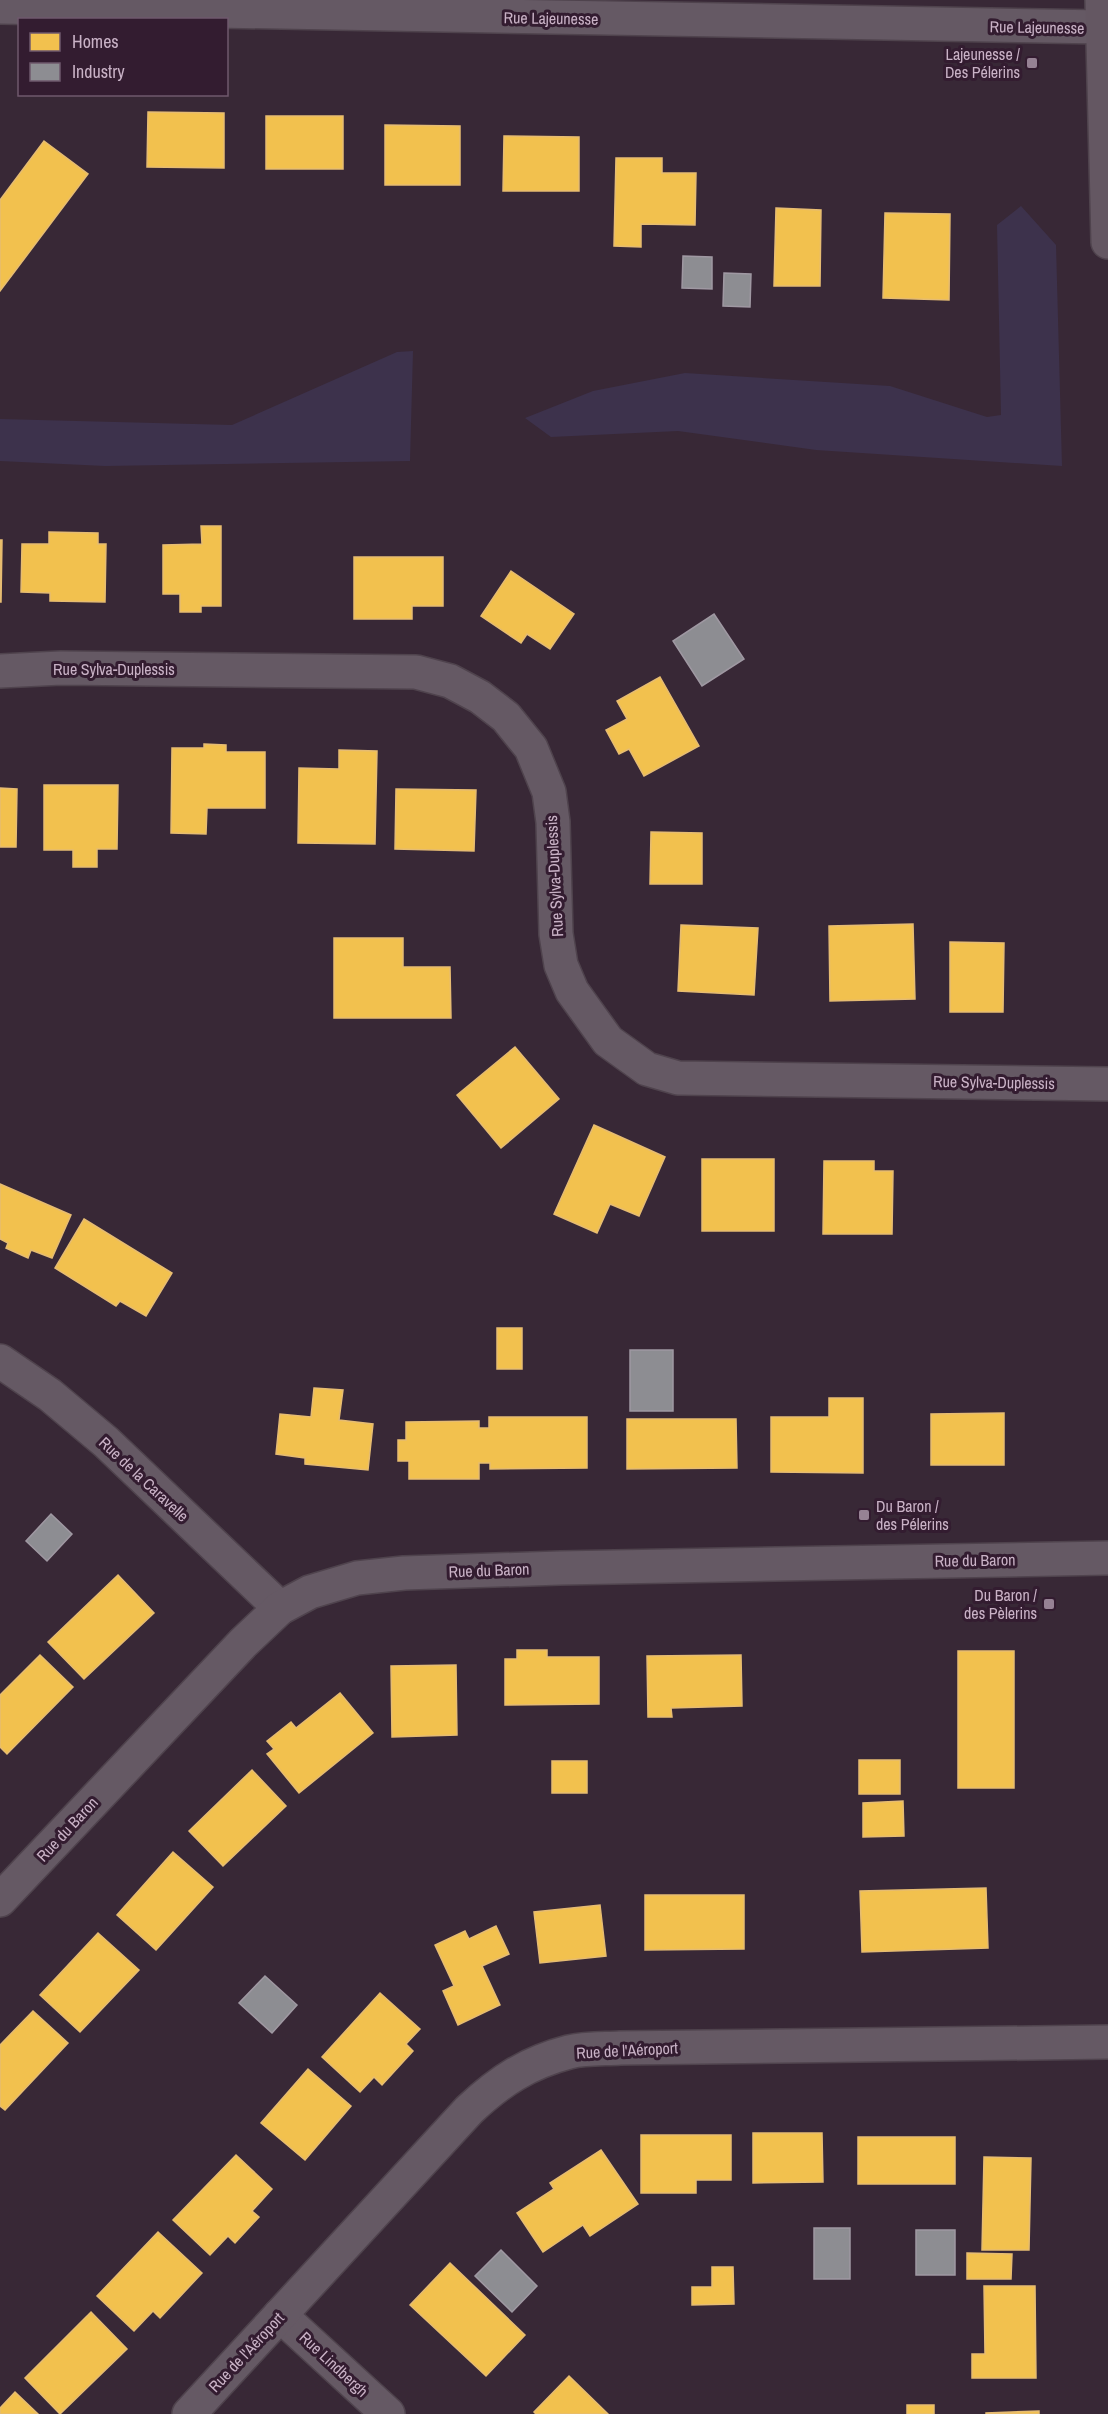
<svg xmlns="http://www.w3.org/2000/svg" width="1108" height="2414" viewBox="0 0 1108 2414" font-family="'Archivo Narrow',sans-serif">
<rect width="100%" height="100%" fill="#382836"/>
<!-- green -->
<g fill="#3d324c">
<path d="M 1021,206 L 1056,245 L 1062,466 L 816,450 L 678,431 L 551,437 L 525,418 L 593,391 L 685,373 L 890,386 L 987,417 L 1001,415 L 997,225 Z"/>
<path d="M 413,351 L 410,461 L 105,466 L 0,461 L 0,419 L 232,425 L 397,352 Z"/>
</g>
<!-- homes -->
<g fill="#f2c14e" stroke="#e6bc72" stroke-width="1.5">
<path d="M 148,112 L 224,113 L 224,168 L 147,167 Z"/>
<rect x="266" y="116" width="77" height="53"/>
<path d="M 385,125 L 460,126 L 460,185 L 385,185 Z"/>
<path d="M 504,136 L 579,137 L 579,191 L 503,191 Z"/>
<path d="M 44,141 L 88,174 L 0,291 L 0,200 Z"/>
<path d="M 616,158 L 662,158 L 662,173 L 696,173 L 695,225 L 641,224 L 641,247 L 614,246 Z"/>
<path d="M 776,208 L 821,210 L 820,286 L 774,286 Z"/>
<path d="M 885,213 L 950,214 L 949,300 L 883,298 Z"/>
<path d="M 201,526 L 221,526 L 221,606 L 201,606 L 201,612 L 180,612 L 180,594 L 163,594 L 163,545 L 202,544 Z"/>
<path d="M 49,532 L 98,533 L 98,544 L 106,544 L 105,602 L 50,601 L 50,593 L 21,592 L 22,544 L 49,544 Z"/>
<path d="M 0,540 L 2,540 L 1,602 L 0,602 Z"/>
<path d="M 354,557 L 443,557 L 443,606 L 412,606 L 412,619 L 354,619 Z"/>
<path d="M 511,571 L 574,614 L 550,649 L 527,634 L 521,643 L 481,616 Z"/>
<path d="M 660,677 L 699,746 L 644,776 L 629,749 L 619,754 L 606,730 L 627,719 L 617,701 Z"/>
<path d="M 204,744 L 226,745 L 226,752 L 265,752 L 265,808 L 207,808 L 206,834 L 171,833 L 172,748 L 204,748 Z"/>
<path d="M 339,750 L 377,751 L 375,844 L 298,843 L 299,768 L 339,769 Z"/>
<path d="M 44,785 L 118,785 L 117,849 L 97,849 L 97,867 L 73,867 L 73,850 L 44,850 Z"/>
<path d="M 0,788 L 17,789 L 16,847 L 0,847 Z"/>
<path d="M 396,789 L 476,790 L 474,851 L 395,849 Z"/>
<path d="M 651,832 L 702,833 L 702,884 L 650,884 Z"/>
<path d="M 913,924 L 915,999 L 830,1001 L 829,926 Z"/>
<path d="M 681,925 L 758,928 L 754,995 L 678,991 Z"/>
<path d="M 334,938 L 403,938 L 403,967 L 450,967 L 451,1018 L 334,1018 Z"/>
<path d="M 950,942 L 1004,943 L 1003,1012 L 950,1012 Z"/>
<path d="M 515,1047 L 559,1099 L 501,1148 L 457,1095 Z"/>
<path d="M 594,1125 L 665,1157 L 639,1216 L 610,1204 L 597,1233 L 554,1214 Z"/>
<rect x="702" y="1159" width="72" height="72"/>
<path d="M 824,1161 L 874,1161 L 874,1171 L 893,1171 L 892,1234 L 823,1234 Z"/>
<path d="M 0,1184 L 71,1215 L 52,1258 L 31,1250 L 28,1258 L 6,1248 L 8,1243 L 0,1239 Z"/>
<path d="M 84,1219 L 172,1273 L 146,1316 L 120,1301 L 116,1306 L 55,1268 Z"/>
<rect x="497" y="1328" width="25" height="41"/>
<path d="M 314,1388 L 343,1390 L 339,1420 L 373,1424 L 368,1470 L 305,1464 L 305,1458 L 276,1454 L 280,1414 L 311,1417 Z"/>
<path d="M 829,1398 L 863,1398 L 863,1473 L 771,1472 L 771,1417 L 829,1417 Z"/>
<path d="M 1004,1413 L 1004,1465 L 931,1465 L 931,1414 Z"/>
<path d="M 489,1417 L 587,1417 L 587,1468 L 490,1469 L 490,1463 L 479,1463 L 479,1479 L 409,1479 L 409,1461 L 398,1461 L 398,1440 L 406,1440 L 406,1422 L 479,1421 L 479,1428 L 489,1428 Z"/>
<path d="M 627,1419 L 736,1419 L 737,1468 L 627,1469 Z"/>
<path d="M 118,1575 L 154,1613 L 84,1679 L 48,1642 Z"/>
<path d="M 517,1650 L 547,1650 L 547,1657 L 599,1657 L 599,1704 L 505,1705 L 505,1659 L 517,1659 Z"/>
<rect x="958" y="1651" width="56" height="137"/>
<path d="M 40,1655 L 73,1687 L 7,1754 L 0,1747 L 0,1695 Z"/>
<path d="M 741,1655 L 742,1706 L 671,1708 L 672,1717 L 648,1717 L 647,1656 Z"/>
<path d="M 456,1665 L 457,1735 L 392,1737 L 391,1666 Z"/>
<path d="M 340,1693 L 373,1733 L 299,1793 L 267,1754 L 274,1749 L 267,1741 L 291,1722 L 296,1728 Z"/>
<rect x="859" y="1760" width="41" height="34"/>
<rect x="552" y="1761" width="35" height="32"/>
<path d="M 252,1770 L 286,1806 L 223,1866 L 189,1831 Z"/>
<path d="M 903,1801 L 904,1836 L 863,1837 L 863,1803 Z"/>
<path d="M 173,1852 L 213,1887 L 156,1950 L 117,1915 Z"/>
<path d="M 986,1888 L 988,1948 L 862,1952 L 860,1891 Z"/>
<path d="M 645,1895 L 744,1895 L 744,1949 L 645,1950 Z"/>
<path d="M 600,1905 L 606,1956 L 540,1963 L 534,1912 Z"/>
<path d="M 496,1926 L 509,1954 L 482,1966 L 500,2005 L 458,2025 L 443,1991 L 454,1986 L 435,1945 L 465,1931 L 469,1939 Z"/>
<path d="M 98,1933 L 139,1970 L 80,2032 L 40,1995 Z"/>
<path d="M 380,1993 L 420,2029 L 406,2044 L 413,2051 L 382,2085 L 374,2077 L 360,2092 L 322,2057 Z"/>
<path d="M 33,2011 L 68,2043 L 5,2110 L 0,2106 L 0,2045 Z"/>
<path d="M 308,2069 L 351,2106 L 305,2160 L 261,2123 Z"/>
<path d="M 753,2133 L 822,2133 L 823,2182 L 753,2183 Z"/>
<path d="M 641,2135 L 731,2135 L 731,2180 L 696,2180 L 696,2193 L 641,2193 Z"/>
<rect x="858" y="2137" width="97" height="47"/>
<path d="M 601,2150 L 638,2204 L 590,2236 L 583,2225 L 543,2252 L 517,2213 L 554,2189 L 550,2183 Z"/>
<path d="M 236,2155 L 272,2189 L 252,2211 L 259,2217 L 235,2243 L 228,2236 L 210,2255 L 173,2220 Z"/>
<path d="M 984,2157 L 1031,2158 L 1029,2250 L 982,2250 Z"/>
<path d="M 158,2232 L 202,2273 L 160,2318 L 153,2311 L 134,2331 L 97,2296 Z"/>
<path d="M 967,2253 L 1012,2254 L 1011,2279 L 967,2279 Z"/>
<path d="M 450,2263 L 525,2335 L 486,2376 L 410,2305 Z"/>
<path d="M 712,2267 L 733,2267 L 734,2304 L 692,2305 L 692,2287 L 712,2287 Z"/>
<path d="M 984,2286 L 1035,2286 L 1036,2378 L 972,2378 L 972,2354 L 985,2354 Z"/>
<path d="M 91,2312 L 127,2349 L 60,2414 L 25,2378 Z"/>
<path d="M 569,2376 L 608,2414 L 536,2414 L 534,2412 Z"/>
<path d="M 15,2392 L 38,2414 L 0,2414 L 0,2408 Z"/>
<rect x="907" y="2405" width="27" height="9"/>
<path d="M 1039,2411 L 1039,2414 L 986,2414 L 986,2413 Z"/>
</g>
<!-- industry -->
<g fill="#8d8d92" stroke="#9f98a2" stroke-width="1.5">
<path d="M 683,256 L 712,257 L 712,289 L 682,288 Z"/>
<path d="M 724,273 L 751,274 L 750,307 L 723,306 Z"/>
<path d="M 714,614 L 744,659 L 702,686 L 673,641 Z"/>
<rect x="630" y="1350" width="43" height="61"/>
<path d="M 51,1514 L 72,1534 L 47,1561 L 26,1541 Z"/>
<path d="M 265,1976 L 297,2005 L 272,2033 L 239,2003 Z"/>
<rect x="814" y="2228" width="36" height="51"/>
<rect x="916" y="2230" width="39" height="45"/>
<path d="M 501,2250 L 537,2286 L 512,2312 L 475,2276 Z"/>
</g>
<g fill="none" stroke-linecap="round" stroke-linejoin="round">
<defs>
<g id="street">
<path d="M 0,7 L 1102,27"/>
<path d="M 0,671 L 61,668 L 416,672 L 450,681 L 480,697 L 506,717 L 531,748 L 549,792 L 553,822 L 556,934 L 561,965 L 572,991 L 608,1041 L 647,1069 L 678,1078 L 1108,1084"/>
<path d="M 0,1361 L 50,1395 L 106,1442 L 280,1608"/>
<path d="M 0,1900 L 243,1643 L 280,1608 L 310,1592 L 357,1578 L 404,1573 L 560,1568 L 1108,1558"/>
<path d="M 280,2315 L 388,2414"/>
<path d="M 189,2414 L 469,2110 C 500,2081 527,2063 569,2052 C 585,2048 604,2049 620,2048 L 1108,2042"/>
</g>
<path id="secondary" d="M 1102,0 L 1108,242"/>
</defs>
<!-- street casing -->
<use href="#street" stroke="#4f434d" stroke-width="36"/>
<!-- secondary casing -->
<use href="#secondary" stroke="#4f434d" stroke-width="36"/>
<!-- street -->
<use href="#street" stroke="#655964" stroke-width="33"/>
<!-- secondary -->
<use href="#secondary" stroke="#645762" stroke-width="33"/>
</g>
<!-- markers -->
<g fill="#968294" stroke="#331c30" stroke-width="2">
<rect x="1026" y="57" width="12" height="12" rx="3"/>
<rect x="858" y="1509" width="12" height="12" rx="3"/>
<rect x="1043" y="1598" width="12" height="12" rx="3"/>
</g>
<g text-anchor="middle" stroke-width="6" stroke-linejoin="round" paint-order="stroke">
<!-- street labels -->
<g font-size="16" fill="#c9b2c6" stroke="#331c30">
<text transform="translate(551 18) rotate(1)" y="6">Rue Lajeunesse</text>
<text transform="translate(1037 27) rotate(1)" y="6">Rue Lajeunesse</text>
<text x="114" y="675">Rue Sylva-Duplessis</text>
<text transform="translate(554 876) rotate(-93)" y="6">Rue Sylva-Duplessis</text>
<text transform="translate(994 1082) rotate(1)" y="6">Rue Sylva-Duplessis</text>
<text transform="translate(144 1479) rotate(43)" y="6">Rue de la Caravelle</text>
<text transform="translate(975 1560) rotate(-1)" y="6">Rue du Baron</text>
<text transform="translate(489 1570) rotate(-2)" y="6">Rue du Baron</text>
<text transform="translate(67 1829) rotate(-47)" y="6">Rue du Baron</text>
<text transform="translate(627 2050) rotate(-3)" y="6">Rue de l'Aéroport</text>
<text transform="translate(246 2352) rotate(-47)" y="6">Rue de l'Aéroport</text>
<text transform="translate(334 2364) rotate(43)" y="6">Rue Lindbergh</text>
</g>
<!-- poi labels -->
<g font-size="16" fill="#c9b2c6" stroke="#331c30" text-anchor="end">
<text x="1020" y="60">Lajeunesse /<tspan x="1020" dy="18">Des Pélerins</tspan></text>
<text x="876" y="1512" text-anchor="start">Du Baron /<tspan x="876" dy="18">des Pélerins</tspan></text>
<text x="1037" y="1601">Du Baron /<tspan x="1037" dy="18">des Pèlerins</tspan></text>
</g>
</g>
<!-- legend -->
<rect x="18" y="18" width="210" height="78" fill="#331c30" stroke="#6f586c" stroke-width="1.5"/>
<rect x="30" y="33" width="30" height="18" fill="#f2c14e" stroke="#6f586c" stroke-width="1.5"/>
<text x="72" y="48" font-size="18" fill="#c9b2c6">Homes</text>
<rect x="30" y="63" width="30" height="18" fill="#8d8d92" stroke="#6f586c" stroke-width="1.5"/>
<text x="72" y="78" font-size="18" fill="#c9b2c6">Industry</text>
</svg>
